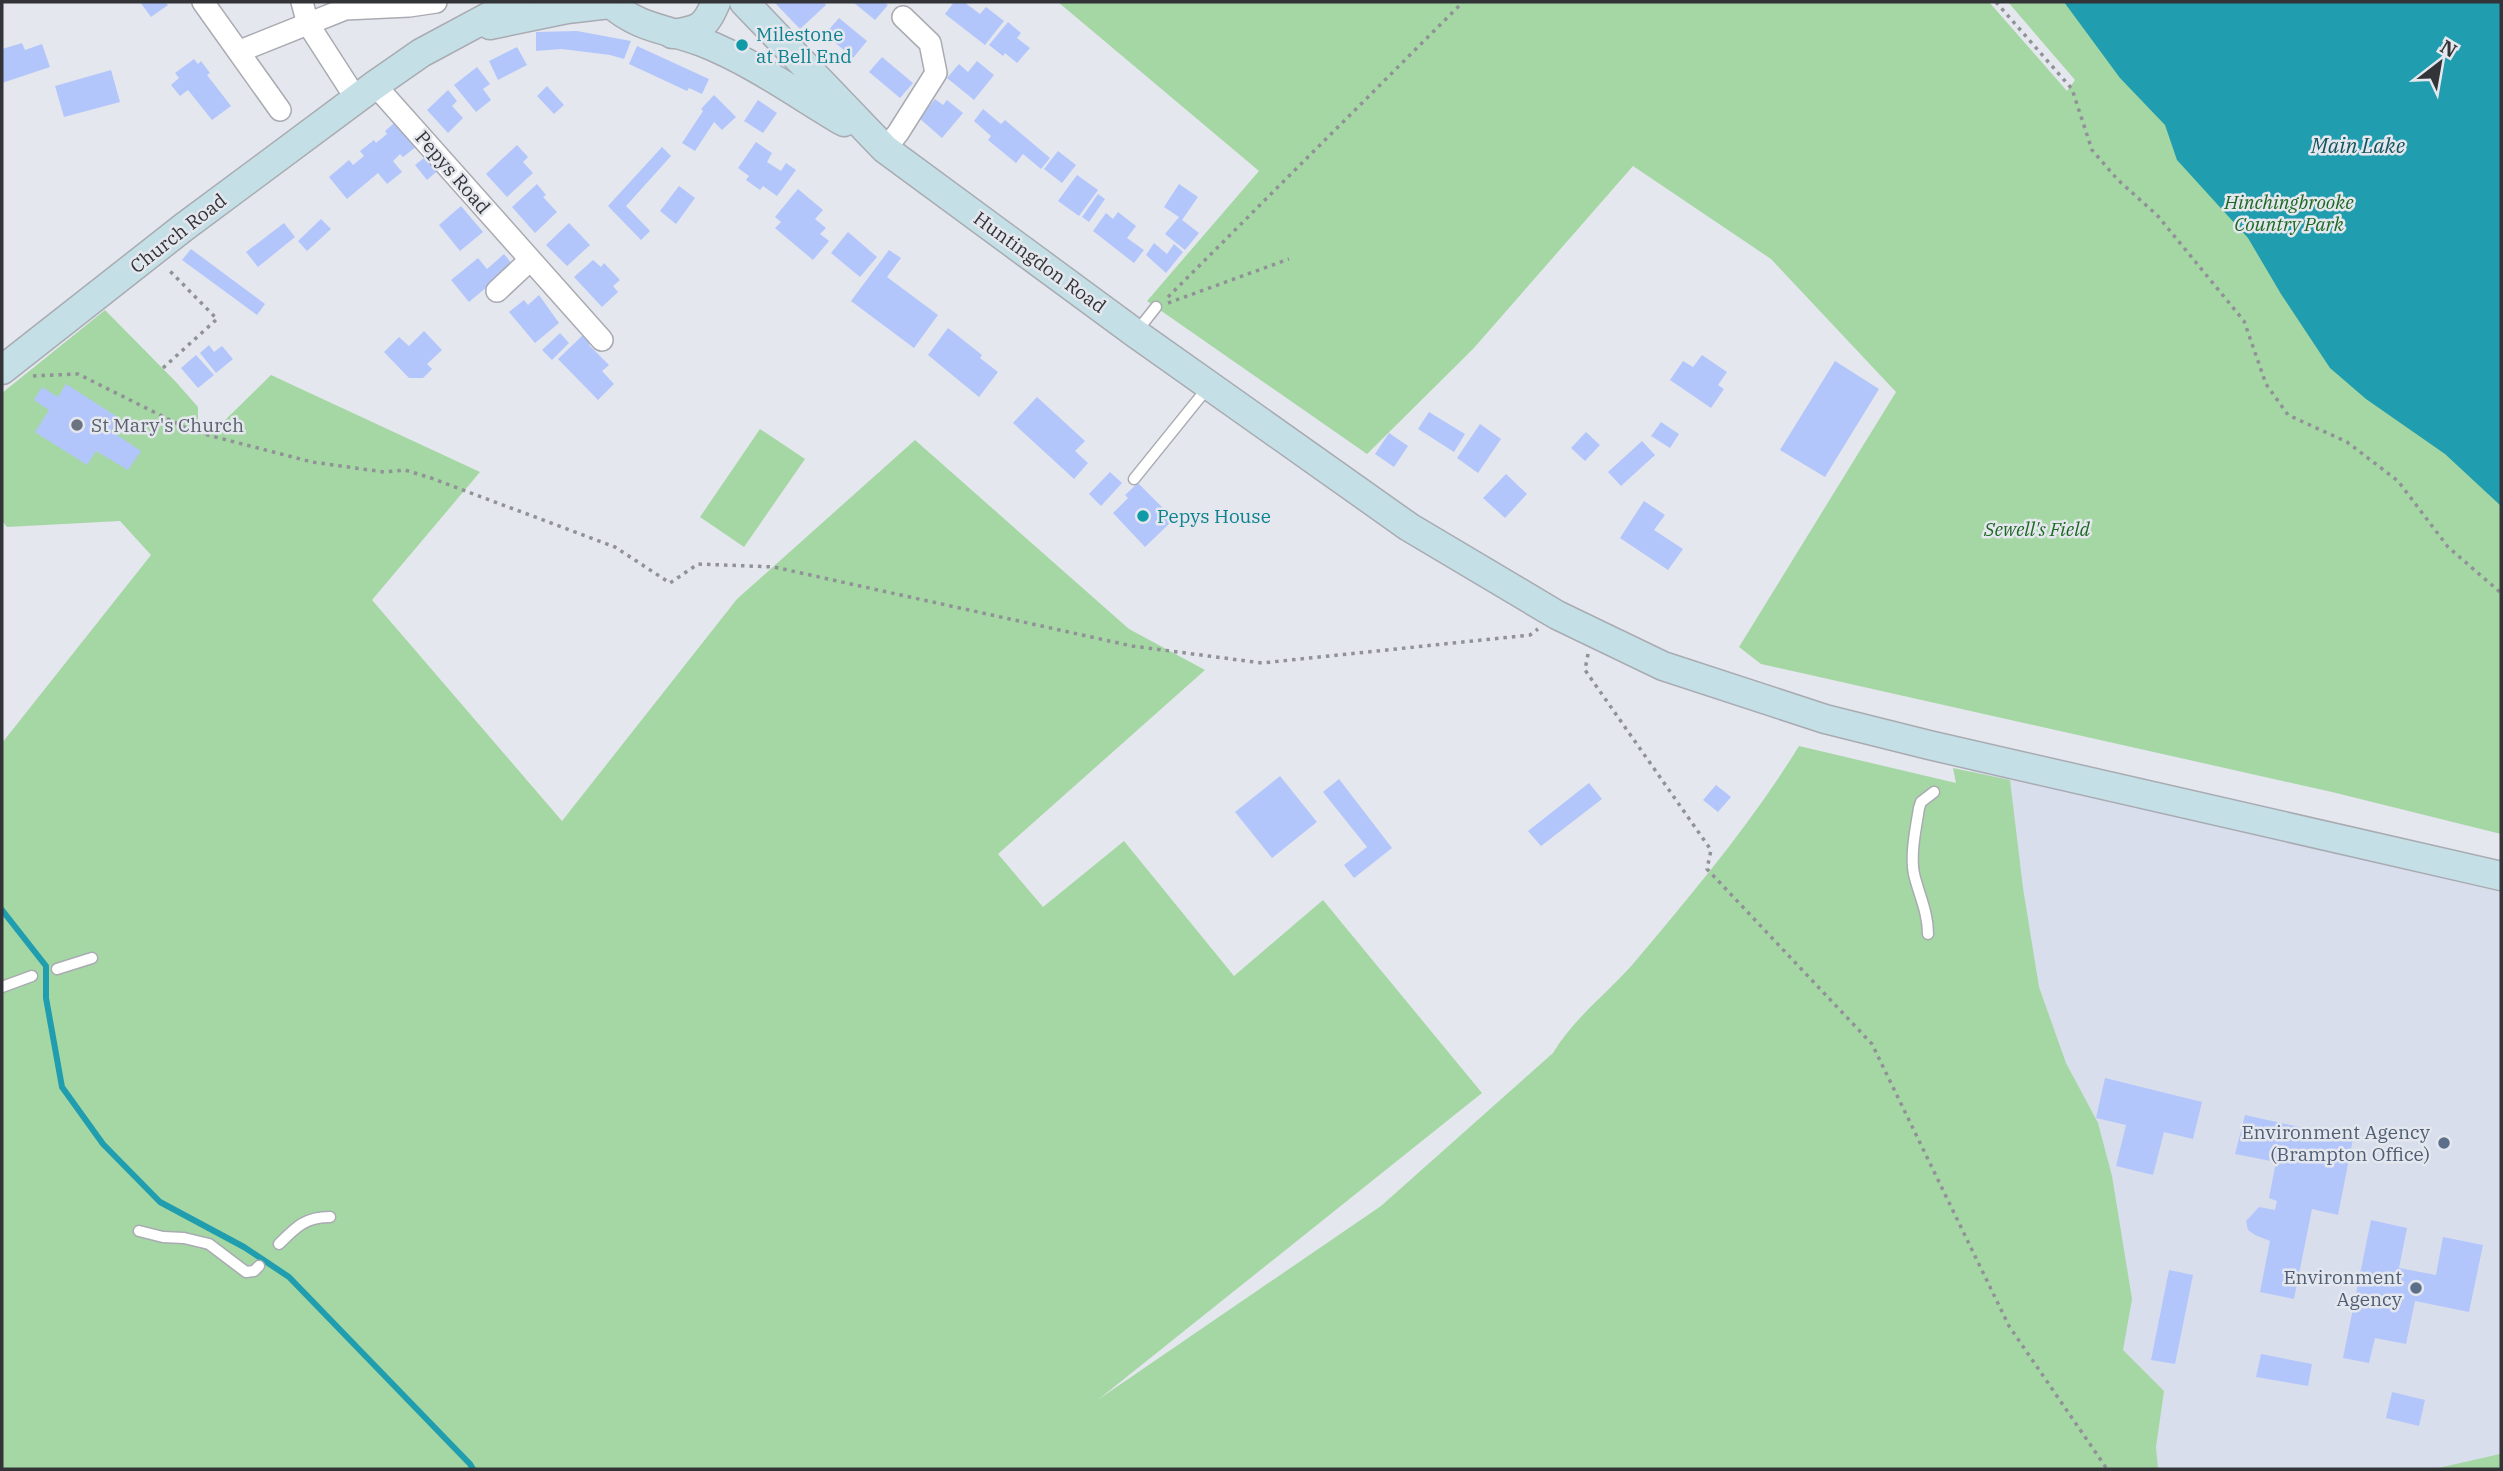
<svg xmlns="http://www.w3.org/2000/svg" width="2503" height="1471" viewBox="0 0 2503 1471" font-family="'IBM Plex Serif',serif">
<rect width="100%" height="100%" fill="#e5e7ee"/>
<!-- built -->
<path fill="#d8deec" d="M 1967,753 L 2501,877 L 2501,1469 L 2135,1469 L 2069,1254 Z"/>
<!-- green -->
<g fill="#a5d7a4">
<path d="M 1058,2 L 1989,2 L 2067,91 L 2075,80 L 2008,2 L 2501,2 L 2501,834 L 2332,792 L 1761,664 L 1739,647 L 1896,392 L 1771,259 L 1633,166 L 1473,349 L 1367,454 L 1147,301 L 1259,171 Z"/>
<path d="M 105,310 L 176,382 L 198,407 L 198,425 L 219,426 L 271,375 L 480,472 L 372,600 L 562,821 L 737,599 L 915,440 L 1129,629 L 1205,670 L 998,854 L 1043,907 L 1124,841 L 1234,976 L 1323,900 L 1482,1093 L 1099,1399 L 1381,1206 L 1553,1053 C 1575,1016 1611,991 1638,958 C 1695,890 1753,821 1799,746 L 1956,783 L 1953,768 L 2010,780 L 2023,888 L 2039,987 L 2066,1063 L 2098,1123 L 2112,1176 L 2132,1299 L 2123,1350 L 2164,1391 L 2156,1447 L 2158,1469 L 2,1469 L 2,743 L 151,555 L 120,521 L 7,527 L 2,521 L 2,393 Z"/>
<path d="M 760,429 L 805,459 L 744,547 L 700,517 Z"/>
<path d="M 2501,1453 L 2501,1469 L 2434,1469 L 2500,1454 Z"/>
</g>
<!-- water -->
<path fill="#209dae" d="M 2064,2 L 2501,2 L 2501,506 L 2445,454 L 2366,399 L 2330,368 L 2281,294 L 2248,238 L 2177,160 L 2165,125 L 2120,78 Z"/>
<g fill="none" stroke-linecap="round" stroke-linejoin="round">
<!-- stream -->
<path stroke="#209dae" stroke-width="6" d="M 2,910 L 46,966 L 46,998 L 62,1087 L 103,1144 L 160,1202 L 244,1247 L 289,1277 L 470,1464 L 473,1469"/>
</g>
<!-- building -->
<g fill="#b3c6fb">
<path d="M 140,2 L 165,2 L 168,5 L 151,17 Z"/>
<path d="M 774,2 L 824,2 L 826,5 L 800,29 Z"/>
<path d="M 853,2 L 883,2 L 888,5 L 875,20 Z"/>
<path d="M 954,2 L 964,2 L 980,14 L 986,7 L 1004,21 L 985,45 L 945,14 Z"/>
<path d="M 839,18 L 867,41 L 853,58 L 825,34 Z"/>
<path d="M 1008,22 L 1021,33 L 1017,38 L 1030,48 L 1017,63 L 1005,53 L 1003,56 L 989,45 Z"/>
<path d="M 577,31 L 631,41 L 624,59 L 610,55 L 562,49 L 536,51 L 536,32 Z"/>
<path d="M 22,43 L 25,50 L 42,44 L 50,67 L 2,83 L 2,49 Z"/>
<path d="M 637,46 L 709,79 L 702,94 L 689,88 L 687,91 L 629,64 Z"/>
<path d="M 517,47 L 527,65 L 498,80 L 489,61 Z"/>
<path d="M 882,57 L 913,83 L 900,98 L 869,72 Z"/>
<path d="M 194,59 L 198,64 L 201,61 L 210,73 L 207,75 L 231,106 L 212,120 L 188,90 L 180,96 L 171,85 L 179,78 L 175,73 Z"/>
<path d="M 977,61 L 994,75 L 974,100 L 947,78 L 959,64 L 968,72 Z"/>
<path d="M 477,67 L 490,84 L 483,89 L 491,100 L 476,112 L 454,85 Z"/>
<path d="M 111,70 L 120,102 L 64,117 L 55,86 Z"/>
<path d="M 547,86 L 564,105 L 554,114 L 537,96 Z"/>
<path d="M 448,90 L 457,101 L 452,106 L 463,118 L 448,133 L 427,110 Z"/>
<path d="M 714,95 L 736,117 L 722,130 L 714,122 L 695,151 L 682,143 L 703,111 L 701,109 Z"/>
<path d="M 935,99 L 943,105 L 947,100 L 963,113 L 942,138 L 919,118 Z"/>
<path d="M 758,100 L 777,113 L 763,133 L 744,121 Z"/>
<path d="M 983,109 L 1001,124 L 1005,120 L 1050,158 L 1041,169 L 1023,154 L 1016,163 L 988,140 L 991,136 L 974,121 Z"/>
<path d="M 400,118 L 421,143 L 403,157 L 400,154 L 393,161 L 402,172 L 387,184 L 378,173 L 347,199 L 329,177 L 349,160 L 353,165 L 364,156 L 360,151 L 374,140 L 376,143 L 387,134 L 385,131 Z"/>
<path d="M 756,142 L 772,153 L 767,162 L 781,171 L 786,163 L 796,170 L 777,196 L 763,186 L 760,190 L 746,180 L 749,176 L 738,168 Z"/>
<path d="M 517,145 L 528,157 L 523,162 L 533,173 L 507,197 L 486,174 Z"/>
<path d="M 662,147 L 671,156 L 626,206 L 650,231 L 641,240 L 608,206 Z"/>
<path d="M 1058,151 L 1076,165 L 1062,183 L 1044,169 Z"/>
<path d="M 429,154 L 441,168 L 427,180 L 415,165 Z"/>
<path d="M 1077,175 L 1098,190 L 1079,216 L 1058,201 Z"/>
<path d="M 537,184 L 546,195 L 543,197 L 557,212 L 535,233 L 512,207 Z"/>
<path d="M 1179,184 L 1198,197 L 1182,220 L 1199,233 L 1185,250 L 1165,234 L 1179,217 L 1164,207 Z"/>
<path d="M 679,186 L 695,198 L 676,224 L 660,211 Z"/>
<path d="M 798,189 L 823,210 L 815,219 L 826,228 L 820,234 L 829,241 L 813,260 L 775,228 L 781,222 L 775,217 Z"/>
<path d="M 1098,194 L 1105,199 L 1089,222 L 1082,217 Z"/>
<path d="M 461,206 L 483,232 L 460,251 L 439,225 Z"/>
<path d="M 1118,212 L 1136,226 L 1127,238 L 1144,250 L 1134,263 L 1093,231 L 1106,213 L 1113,219 Z"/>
<path d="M 321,219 L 331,229 L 307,251 L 298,241 Z"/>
<path d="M 284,223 L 295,237 L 258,267 L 246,252 Z"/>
<path d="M 569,223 L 590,245 L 567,266 L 546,245 Z"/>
<path d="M 848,232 L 877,257 L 860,277 L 831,253 Z"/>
<path d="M 1154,243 L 1167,254 L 1174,244 L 1183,252 L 1166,273 L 1146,255 Z"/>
<path d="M 191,249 L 265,304 L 257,315 L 182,260 Z"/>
<path d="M 889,250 L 901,258 L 887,277 L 938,315 L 914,348 L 851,301 Z"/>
<path d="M 504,254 L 513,265 L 469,302 L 451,280 L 478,258 L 487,269 Z"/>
<path d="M 593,260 L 601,267 L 604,263 L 620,280 L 613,286 L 618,292 L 602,307 L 574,277 Z"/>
<path d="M 539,295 L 559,323 L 535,343 L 509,312 L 524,300 L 528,305 Z"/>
<path d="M 948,328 L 982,355 L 980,358 L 998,372 L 979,397 L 928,355 Z"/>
<path d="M 424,331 L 442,350 L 427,364 L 432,369 L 423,378 L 409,378 L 384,352 L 399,337 L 409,346 Z"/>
<path d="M 560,333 L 569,343 L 552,360 L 542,350 Z"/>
<path d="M 583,335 L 591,343 L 589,345 L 609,365 L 602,371 L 614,384 L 598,400 L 558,359 Z"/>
<path d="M 209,345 L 214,352 L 222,346 L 233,359 L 216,373 L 200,353 Z"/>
<path d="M 196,355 L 214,375 L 198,388 L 181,368 Z"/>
<path d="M 1702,355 L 1727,372 L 1718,385 L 1724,389 L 1711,408 L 1670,380 L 1683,361 L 1693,367 Z"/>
<path d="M 1835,361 L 1879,389 L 1825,477 L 1780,450 Z"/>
<path d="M 66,384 L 119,418 L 111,431 L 141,451 L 128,470 L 96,451 L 87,465 L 35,432 L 49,410 L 34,400 L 42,387 L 58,397 Z"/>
<path d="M 1037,397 L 1085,441 L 1075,451 L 1088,463 L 1074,479 L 1013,423 Z"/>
<path d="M 1429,412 L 1465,434 L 1454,452 L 1418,429 Z"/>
<path d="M 1661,422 L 1679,434 L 1670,448 L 1651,436 Z"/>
<path d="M 1480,424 L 1501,439 L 1478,473 L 1457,458 Z"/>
<path d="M 1586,432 L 1600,445 L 1585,461 L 1571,448 Z"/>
<path d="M 1389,433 L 1408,446 L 1394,467 L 1375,454 Z"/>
<path d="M 1642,441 L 1655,455 L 1621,486 L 1608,472 Z"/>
<path d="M 1110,472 L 1122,483 L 1101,506 L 1089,494 Z"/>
<path d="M 1506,474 L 1527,494 L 1505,518 L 1483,498 Z"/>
<path d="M 1138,483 L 1174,519 L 1145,547 L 1113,513 L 1128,498 L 1125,495 Z"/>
<path d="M 1644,501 L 1665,515 L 1654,530 L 1683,549 L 1668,570 L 1620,538 Z"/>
<path d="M 1280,776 L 1317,822 L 1272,858 L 1235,812 Z"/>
<path d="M 1339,779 L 1392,848 L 1354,878 L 1344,865 L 1367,847 L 1323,792 Z"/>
<path d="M 1589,783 L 1602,799 L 1541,846 L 1528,831 Z"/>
<path d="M 1716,785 L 1731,797 L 1718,812 L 1703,800 Z"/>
<path d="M 2105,1078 L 2202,1102 L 2193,1139 L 2164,1132 L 2153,1175 L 2116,1166 L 2126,1125 L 2096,1118 Z"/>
<path d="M 2245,1115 L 2353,1139 L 2338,1215 L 2312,1209 L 2294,1299 L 2260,1292 L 2270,1241 L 2255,1235 L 2248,1230 L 2246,1221 L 2259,1207 L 2275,1210 L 2277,1201 L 2269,1198 L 2276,1162 L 2235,1154 Z"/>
<path d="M 2371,1220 L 2407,1228 L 2399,1268 L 2436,1275 L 2443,1237 L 2483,1245 L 2469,1312 L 2415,1301 L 2406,1344 L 2375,1338 L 2369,1363 L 2343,1358 Z"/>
<path d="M 2169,1270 L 2193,1275 L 2175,1364 L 2151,1360 Z"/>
<path d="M 2261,1354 L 2312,1364 L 2308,1386 L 2256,1377 Z"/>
<path d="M 2392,1392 L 2425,1400 L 2419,1426 L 2386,1418 Z"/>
</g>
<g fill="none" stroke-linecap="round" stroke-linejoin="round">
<defs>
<g id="service">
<path d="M 1137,331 L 1156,307"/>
<path d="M 1134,479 L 1209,386"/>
<path d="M 1928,934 C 1928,912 1919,895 1914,874 C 1910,854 1916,828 1919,808 L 1921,802 L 1934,792"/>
<path d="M 57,969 L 92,958"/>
<path d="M 2,987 L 32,976"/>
<path d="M 139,1231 L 163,1237 L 184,1238 L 209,1244 L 246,1272 L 254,1271 L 259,1266"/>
<path d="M 279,1244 C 296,1227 305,1217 330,1217"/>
</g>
<g id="minor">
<path d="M 203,2 L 280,110"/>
<path d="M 302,2 L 308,24 L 357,100"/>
<path d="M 240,51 L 345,9 L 409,6 L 436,2"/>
<path d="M 375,85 L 602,340"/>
<path d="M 885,149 L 898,133 L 936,73 L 930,43 L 903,17"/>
<path d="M 497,291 L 530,260"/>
</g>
<g id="secondary">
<path d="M 609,2 C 638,29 668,29 702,42 C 753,62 798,95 844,122"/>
<path d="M 744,2 L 885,149 L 1135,333 L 1409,527 L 1557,615 L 1663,666 L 1825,719 L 1929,745 L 2501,876"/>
<path d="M 490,25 L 567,9 L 610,4"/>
<path d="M 672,34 C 699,30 705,28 716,2"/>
<path d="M 2,370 L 184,227 L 375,85 L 421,53 L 516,2"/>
</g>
</defs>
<!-- service casing -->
<use href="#service" stroke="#a9abb2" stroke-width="13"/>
<!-- minor casing -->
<use href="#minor" stroke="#a9abb2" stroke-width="24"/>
<!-- secondary casing -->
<use href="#secondary" stroke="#a9abb2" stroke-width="31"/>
<!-- path -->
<g stroke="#909297" stroke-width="3.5" stroke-dasharray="3.5 5" stroke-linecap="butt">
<path d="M 1996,2 L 2072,89 L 2092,150 L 2118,180 L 2157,215 L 2244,321 L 2266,384 L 2288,415 L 2347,442 L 2398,481 L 2448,547 L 2501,593"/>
<path d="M 1168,297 L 1463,2"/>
<path d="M 1168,303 L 1289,259"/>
<path d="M 163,368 L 217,319 L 167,268"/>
<path d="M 33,376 L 78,374 L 192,431 L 312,462 L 384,472 L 405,470 L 431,478 L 615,547 L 670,583 L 698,564 L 774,567 L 1132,646 L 1262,663 L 1530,635 L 1538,629"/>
<path d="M 1588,654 L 1585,670 L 1711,850 L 1707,869 L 1872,1044 L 2009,1326 L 2107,1469"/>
</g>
<!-- service -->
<use href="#service" stroke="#fff" stroke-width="10"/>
<!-- minor -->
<use href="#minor" stroke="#fff" stroke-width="21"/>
<!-- secondary -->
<use href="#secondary" stroke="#c4dfe5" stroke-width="28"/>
</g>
<!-- markers -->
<g fill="#0f9aa8" stroke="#e5e7ee" stroke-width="2.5">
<circle cx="742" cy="45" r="7"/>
<circle cx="1143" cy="516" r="7"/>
</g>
<circle fill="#6b7280" stroke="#e5e7ee" stroke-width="2.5" cx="77" cy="425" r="7"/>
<g fill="#5c6f8a" stroke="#e5e7ee" stroke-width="2.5">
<circle cx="2444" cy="1143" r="7"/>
<circle cx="2416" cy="1288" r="7"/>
</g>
<g text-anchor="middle" stroke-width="5" stroke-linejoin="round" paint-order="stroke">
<!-- culture labels -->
<g font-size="19" fill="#0d838f" stroke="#e5e7ee" text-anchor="start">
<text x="756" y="41">Milestone<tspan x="756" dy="22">at Bell End</tspan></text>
<text x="1157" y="523">Pepys House</text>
</g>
<!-- street labels -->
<g font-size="19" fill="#333437" stroke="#e5e7ee">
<text transform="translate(453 172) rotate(49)" y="7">Pepys Road</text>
<text transform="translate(178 233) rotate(-38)" y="7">Church Road</text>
<text transform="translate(1040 262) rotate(36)" y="7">Huntingdon Road</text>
</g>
<!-- park labels -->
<g font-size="19" font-style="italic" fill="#1c6923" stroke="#e5e7ee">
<text x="2289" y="209">Hinchingbrooke<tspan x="2289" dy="22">Country Park</tspan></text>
<text x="2037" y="536">Sewell's Field</text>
</g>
<!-- worship labels -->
<g font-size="19" fill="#5b616d" stroke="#e5e7ee" text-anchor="start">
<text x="91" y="432">St Mary's Church</text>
</g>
<!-- service labels -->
<g font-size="19" fill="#4e5e75" stroke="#e5e7ee" text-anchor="end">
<text x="2430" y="1139">Environment Agency<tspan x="2430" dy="22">(Brampton Office)</tspan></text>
<text x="2402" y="1284">Environment<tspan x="2402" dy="22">Agency</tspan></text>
</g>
<!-- water labels -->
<g font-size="21" font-style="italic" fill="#12545d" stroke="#e5e7ee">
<text x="2358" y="153">Main Lake</text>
</g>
</g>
<!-- border -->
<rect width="2503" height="1471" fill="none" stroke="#333437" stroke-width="7"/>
<!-- north arrow -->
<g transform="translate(2440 63) rotate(31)" stroke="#e5e7ee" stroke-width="5" paint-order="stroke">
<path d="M0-5L12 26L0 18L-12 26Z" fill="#333437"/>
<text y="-10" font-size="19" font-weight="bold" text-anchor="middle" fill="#333437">N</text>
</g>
</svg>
